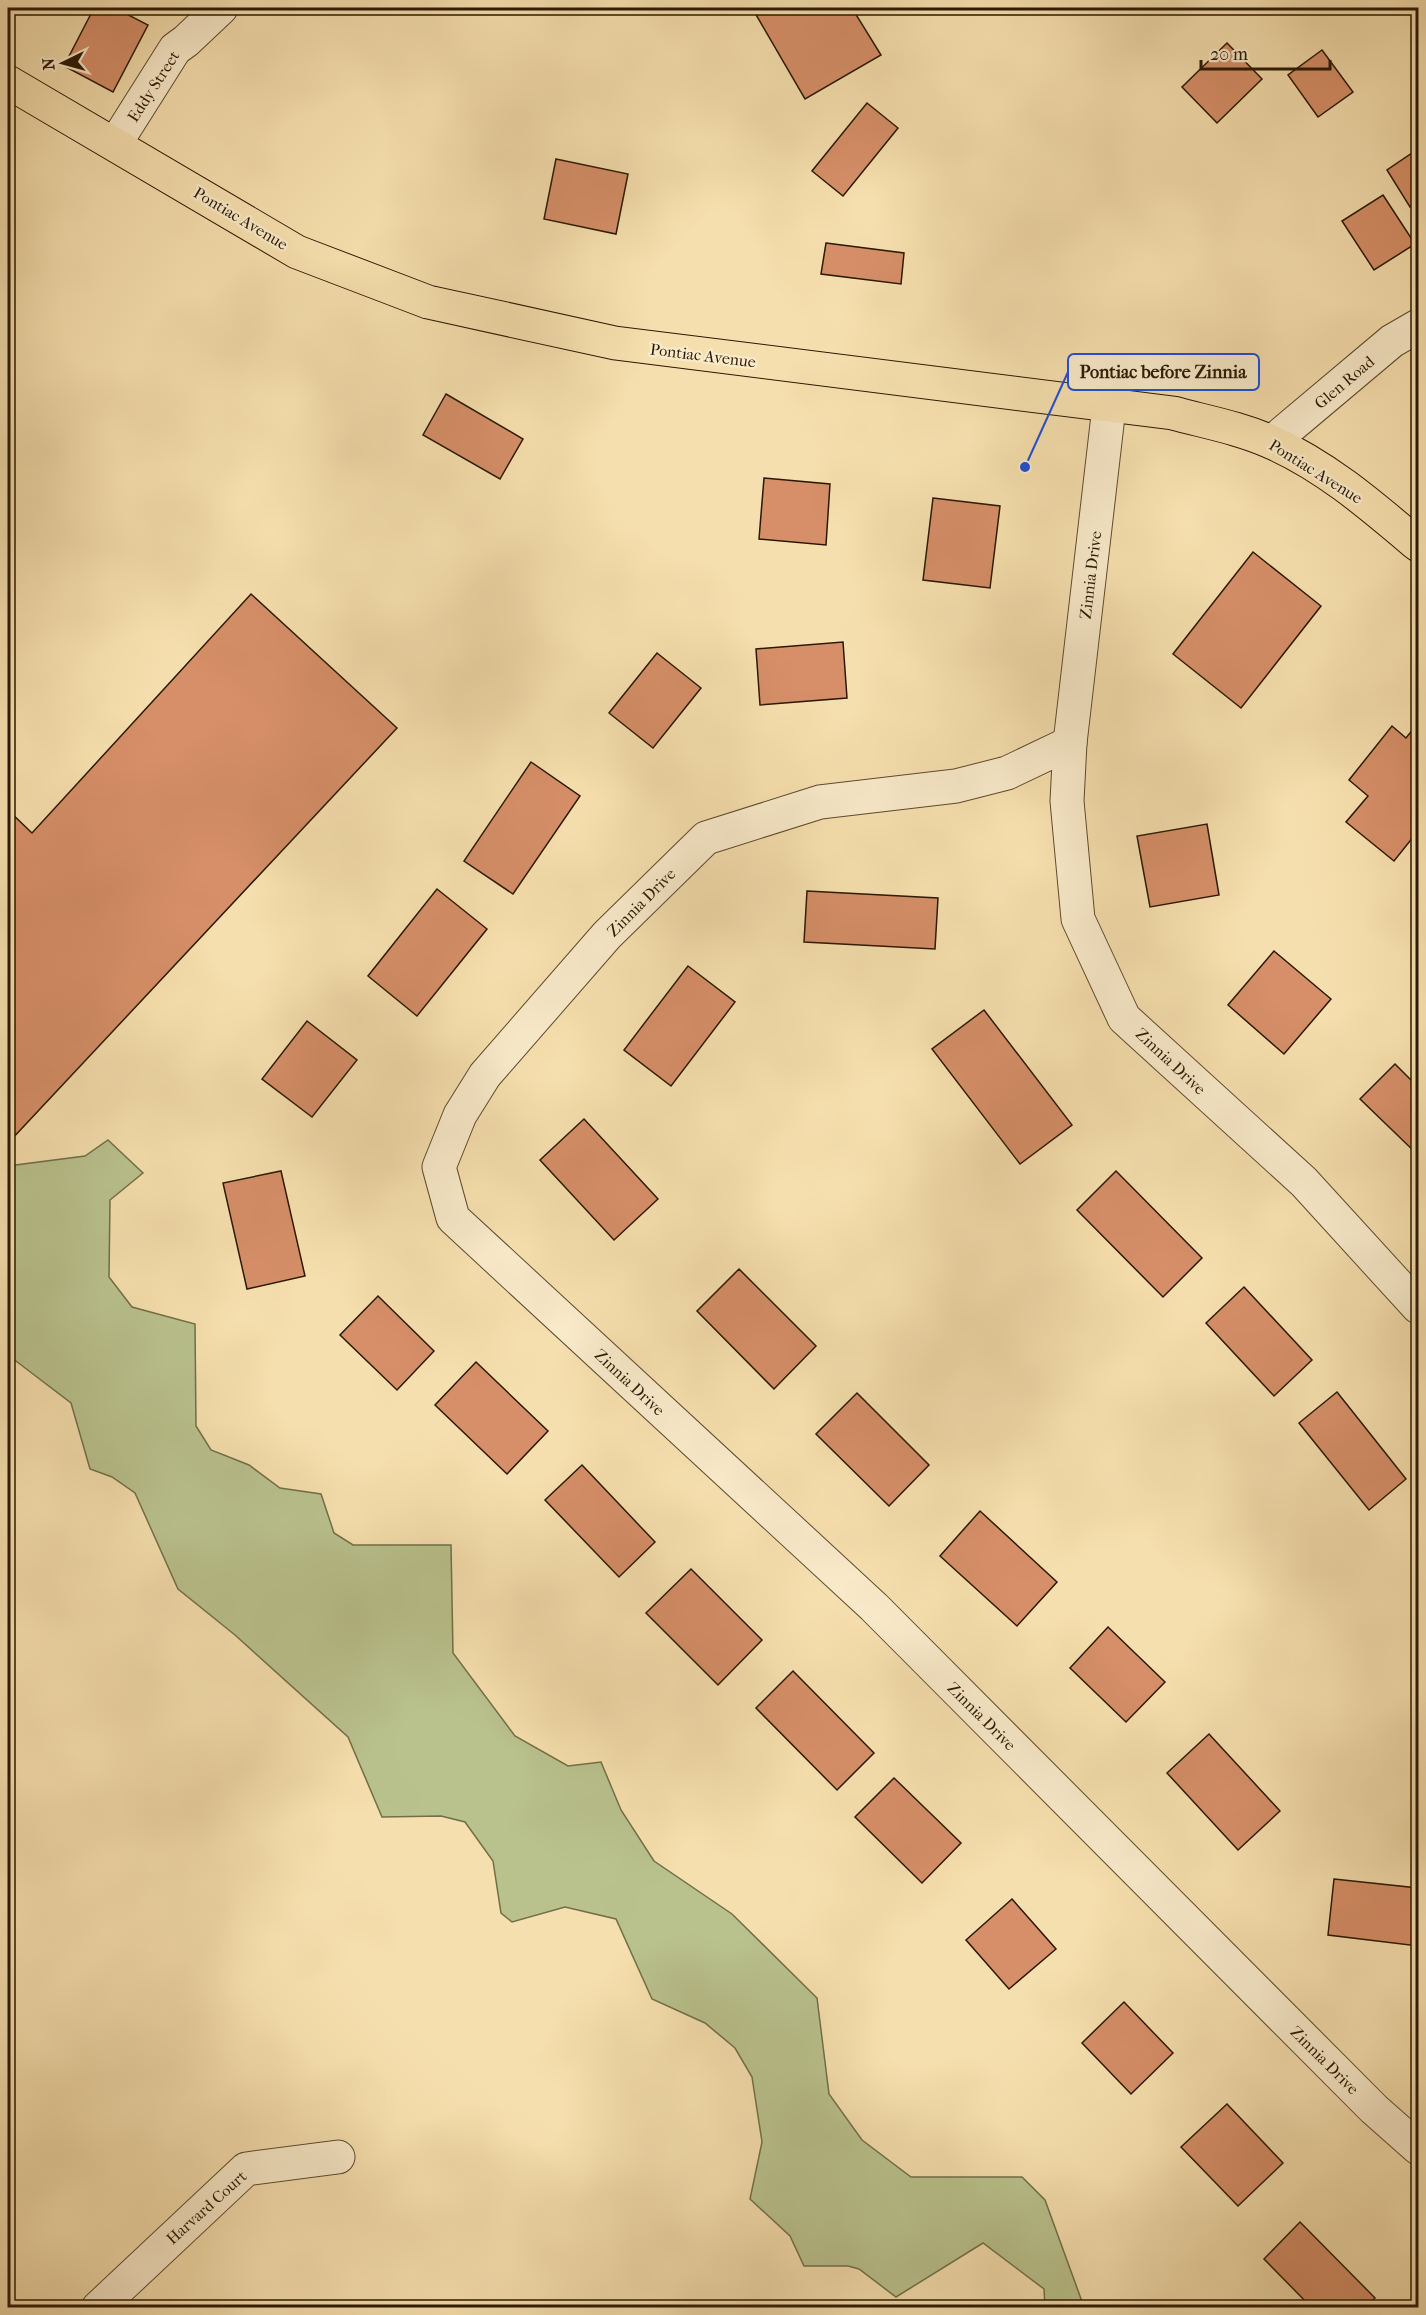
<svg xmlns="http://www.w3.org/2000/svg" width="1426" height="2315" viewBox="0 0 1426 2315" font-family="'IM FELL French Canon',serif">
<rect width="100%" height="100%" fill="#f6dfae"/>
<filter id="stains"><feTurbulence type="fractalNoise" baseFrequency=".00333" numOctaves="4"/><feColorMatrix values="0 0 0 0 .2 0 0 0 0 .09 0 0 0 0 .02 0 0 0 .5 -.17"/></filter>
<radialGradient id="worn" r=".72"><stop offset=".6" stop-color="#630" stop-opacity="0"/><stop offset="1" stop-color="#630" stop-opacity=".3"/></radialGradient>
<!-- green -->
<path fill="#b9c28d" stroke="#726e48" stroke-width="1.5" d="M 108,1140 L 143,1173 L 110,1200 L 109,1277 L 132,1307 L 195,1324 L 196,1426 L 211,1450 L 249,1465 L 280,1488 L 321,1494 L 334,1533 L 353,1545 L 451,1545 L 453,1653 L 515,1736 L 568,1766 L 601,1762 L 621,1810 L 654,1861 L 732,1914 L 817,1998 L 829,2094 L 862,2140 L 911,2177 L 1022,2177 L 1045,2200 L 1084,2307 L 1045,2307 L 1044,2289 L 983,2243 L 896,2297 L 859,2269 L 848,2266 L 804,2266 L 790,2236 L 750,2199 L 762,2142 L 752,2077 L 735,2048 L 705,2023 L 652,1999 L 616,1919 L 565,1907 L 512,1922 L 501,1913 L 493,1861 L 465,1822 L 441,1816 L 382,1817 L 348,1737 L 235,1635 L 178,1589 L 135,1493 L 112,1477 L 90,1469 L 71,1403 L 8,1355 L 8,1166 L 85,1156 Z"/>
<!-- building -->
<g fill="#d68f68" stroke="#2a1902" stroke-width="1.5">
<path d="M 94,8 L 115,8 L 148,25 L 113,92 L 64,66 Z"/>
<path d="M 765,8 L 852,8 L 881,55 L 805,99 L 755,13 Z"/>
<path d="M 1227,43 L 1262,79 L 1217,123 L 1182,87 Z"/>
<path d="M 1322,50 L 1353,92 L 1318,117 L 1288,75 Z"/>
<path d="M 867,103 L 898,128 L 843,196 L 812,171 Z"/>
<path d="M 1418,149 L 1418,202 L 1410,207 L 1387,170 Z"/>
<path d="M 556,159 L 628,174 L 616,234 L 544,219 Z"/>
<path d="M 1383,195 L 1415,244 L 1374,270 L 1342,221 Z"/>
<path d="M 826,243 L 904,253 L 901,284 L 821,274 Z"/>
<path d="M 446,394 L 523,439 L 500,479 L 423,435 Z"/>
<path d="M 764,478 L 830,484 L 826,545 L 759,539 Z"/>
<path d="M 933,498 L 1000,506 L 990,588 L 923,580 Z"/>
<path d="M 1253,552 L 1321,606 L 1241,708 L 1173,654 Z"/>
<path d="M 251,594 L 397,728 L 9,1142 L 8,810 L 32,833 Z"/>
<path d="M 843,642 L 847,698 L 760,705 L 756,649 Z"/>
<path d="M 657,653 L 701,688 L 653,748 L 609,713 Z"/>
<path d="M 1418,723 L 1418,831 L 1394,861 L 1346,822 L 1368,796 L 1349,780 L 1392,726 L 1406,738 Z"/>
<path d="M 531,762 L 580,796 L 513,894 L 464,861 Z"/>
<path d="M 1207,824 L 1219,895 L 1150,907 L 1137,836 Z"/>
<path d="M 437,889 L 487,929 L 417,1016 L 368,976 Z"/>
<path d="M 807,891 L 938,898 L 935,949 L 804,942 Z"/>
<path d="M 1274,951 L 1331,999 L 1284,1054 L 1228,1005 Z"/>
<path d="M 688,966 L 735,1002 L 671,1086 L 624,1050 Z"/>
<path d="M 984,1010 L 1072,1125 L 1020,1164 L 932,1049 Z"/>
<path d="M 307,1021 L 357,1060 L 312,1117 L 262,1079 Z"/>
<path d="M 1395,1064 L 1418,1087 L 1418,1155 L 1360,1099 Z"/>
<path d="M 584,1119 L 658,1199 L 614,1240 L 540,1160 Z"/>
<path d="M 281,1171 L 305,1276 L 247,1289 L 223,1183 Z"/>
<path d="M 1116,1171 L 1202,1258 L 1163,1297 L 1077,1210 Z"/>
<path d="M 739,1269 L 816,1346 L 774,1389 L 697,1311 Z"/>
<path d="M 1244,1287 L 1312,1360 L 1274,1396 L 1206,1323 Z"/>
<path d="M 378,1296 L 434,1351 L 397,1390 L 340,1335 Z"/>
<path d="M 476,1362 L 548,1431 L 507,1474 L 435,1405 Z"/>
<path d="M 1337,1392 L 1406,1479 L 1369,1510 L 1299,1423 Z"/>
<path d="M 857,1393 L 929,1465 L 889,1506 L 816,1434 Z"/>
<path d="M 582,1465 L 655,1542 L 619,1577 L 545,1500 Z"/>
<path d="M 980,1511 L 1057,1582 L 1017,1626 L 940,1556 Z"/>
<path d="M 691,1569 L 762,1640 L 718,1685 L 646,1613 Z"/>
<path d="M 1108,1627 L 1165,1682 L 1126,1722 L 1070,1668 Z"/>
<path d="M 793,1671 L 874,1753 L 837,1790 L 756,1708 Z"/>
<path d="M 1209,1734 L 1280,1811 L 1238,1850 L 1167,1773 Z"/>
<path d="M 894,1778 L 961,1843 L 922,1883 L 855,1817 Z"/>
<path d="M 1334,1879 L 1418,1888 L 1418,1946 L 1328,1935 Z"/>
<path d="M 1012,1899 L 1056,1949 L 1009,1989 L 966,1940 Z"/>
<path d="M 1124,2002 L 1173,2053 L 1131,2094 L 1082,2043 Z"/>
<path d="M 1227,2104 L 1283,2163 L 1238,2206 L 1181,2147 Z"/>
<path d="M 1300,2222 L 1375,2298 L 1365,2308 L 1312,2308 L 1264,2259 Z"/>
</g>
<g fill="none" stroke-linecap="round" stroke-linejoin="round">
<defs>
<g id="minor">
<path d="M 115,144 L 175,49 L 186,41 L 221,8"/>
<path d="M 1272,442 L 1392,341 L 1418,326"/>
<path d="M 1070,743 L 1109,407"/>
<path d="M 1418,1307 L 1304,1182 L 1124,1018 L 1078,919 L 1067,801 L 1070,743 L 1007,773 L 956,786 L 820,802 L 706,838 L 607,935 L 485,1075 L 460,1115 L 439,1167 L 453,1218 L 874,1607 L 1374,2109 L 1418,2148"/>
<path d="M 98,2308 L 246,2169 L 338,2157"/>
</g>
<path id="major" d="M 8,82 L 297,252 L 428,302 L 615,343 L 1173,413 C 1206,422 1240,428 1271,442 C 1326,466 1373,507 1418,545"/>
</defs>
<!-- minor casing -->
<use href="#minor" stroke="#5d4a2d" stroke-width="35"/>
<!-- major casing -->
<use href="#major" stroke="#2a1902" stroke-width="35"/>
<!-- minor -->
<use href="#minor" stroke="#f9eaca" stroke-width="33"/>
<!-- major -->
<use href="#major" stroke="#f6dfae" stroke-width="33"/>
</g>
<g text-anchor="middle" stroke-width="4.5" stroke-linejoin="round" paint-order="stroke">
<!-- street labels -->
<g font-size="16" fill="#2a1902" stroke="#f9eaca">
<text transform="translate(153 86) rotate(-57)" y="6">Eddy Street</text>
<text transform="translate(241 218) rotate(31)" y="6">Pontiac Avenue</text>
<text transform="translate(703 355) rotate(7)" y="6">Pontiac Avenue</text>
<text transform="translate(1344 382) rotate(-40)" y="6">Glen Road</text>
<text transform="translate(1316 471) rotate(32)" y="6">Pontiac Avenue</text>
<text transform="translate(1090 575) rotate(-83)" y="6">Zinnia Drive</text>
<text transform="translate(641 902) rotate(-45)" y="6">Zinnia Drive</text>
<text transform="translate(1171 1061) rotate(43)" y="6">Zinnia Drive</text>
<text transform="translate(630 1382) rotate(43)" y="6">Zinnia Drive</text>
<text transform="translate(982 1716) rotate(45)" y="6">Zinnia Drive</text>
<text transform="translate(1325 2060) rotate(45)" y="6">Zinnia Drive</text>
<text transform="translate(206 2207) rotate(-42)" y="6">Harvard Court</text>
</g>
</g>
<!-- callouts -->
<path fill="none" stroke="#1d4ed8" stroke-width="2" d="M1025 467L1068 372"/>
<circle fill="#1d4ed8" stroke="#f9eaca" stroke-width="2" cx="1025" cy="467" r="6"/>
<rect fill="#f9eaca" stroke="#1d4ed8" stroke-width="2" x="1068" y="354" width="191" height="36" rx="6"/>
<g font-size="18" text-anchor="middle" font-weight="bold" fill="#2a1902">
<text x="1163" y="378">Pontiac before Zinnia</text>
</g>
<!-- margin -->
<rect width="1426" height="2315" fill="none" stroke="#f6dfae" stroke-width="30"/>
<rect x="9" y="9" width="1408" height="2297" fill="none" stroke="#2a1902" stroke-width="3"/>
<rect x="15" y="15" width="1396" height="2285" fill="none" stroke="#2a1902" stroke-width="1.5"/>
<!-- north arrow -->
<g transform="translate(63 63) rotate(265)" stroke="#f9eaca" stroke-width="4.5" paint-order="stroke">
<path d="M0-4.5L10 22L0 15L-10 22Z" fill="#2a1902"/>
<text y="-9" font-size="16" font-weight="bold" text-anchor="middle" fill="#2a1902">N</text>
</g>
<!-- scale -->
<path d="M1201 60v9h129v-9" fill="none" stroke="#2a1902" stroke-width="3"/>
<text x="1210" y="60" font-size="18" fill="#2a1902" stroke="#f9eaca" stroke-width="4.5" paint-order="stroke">20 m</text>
<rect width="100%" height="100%" filter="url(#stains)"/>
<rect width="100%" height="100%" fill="url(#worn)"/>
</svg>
